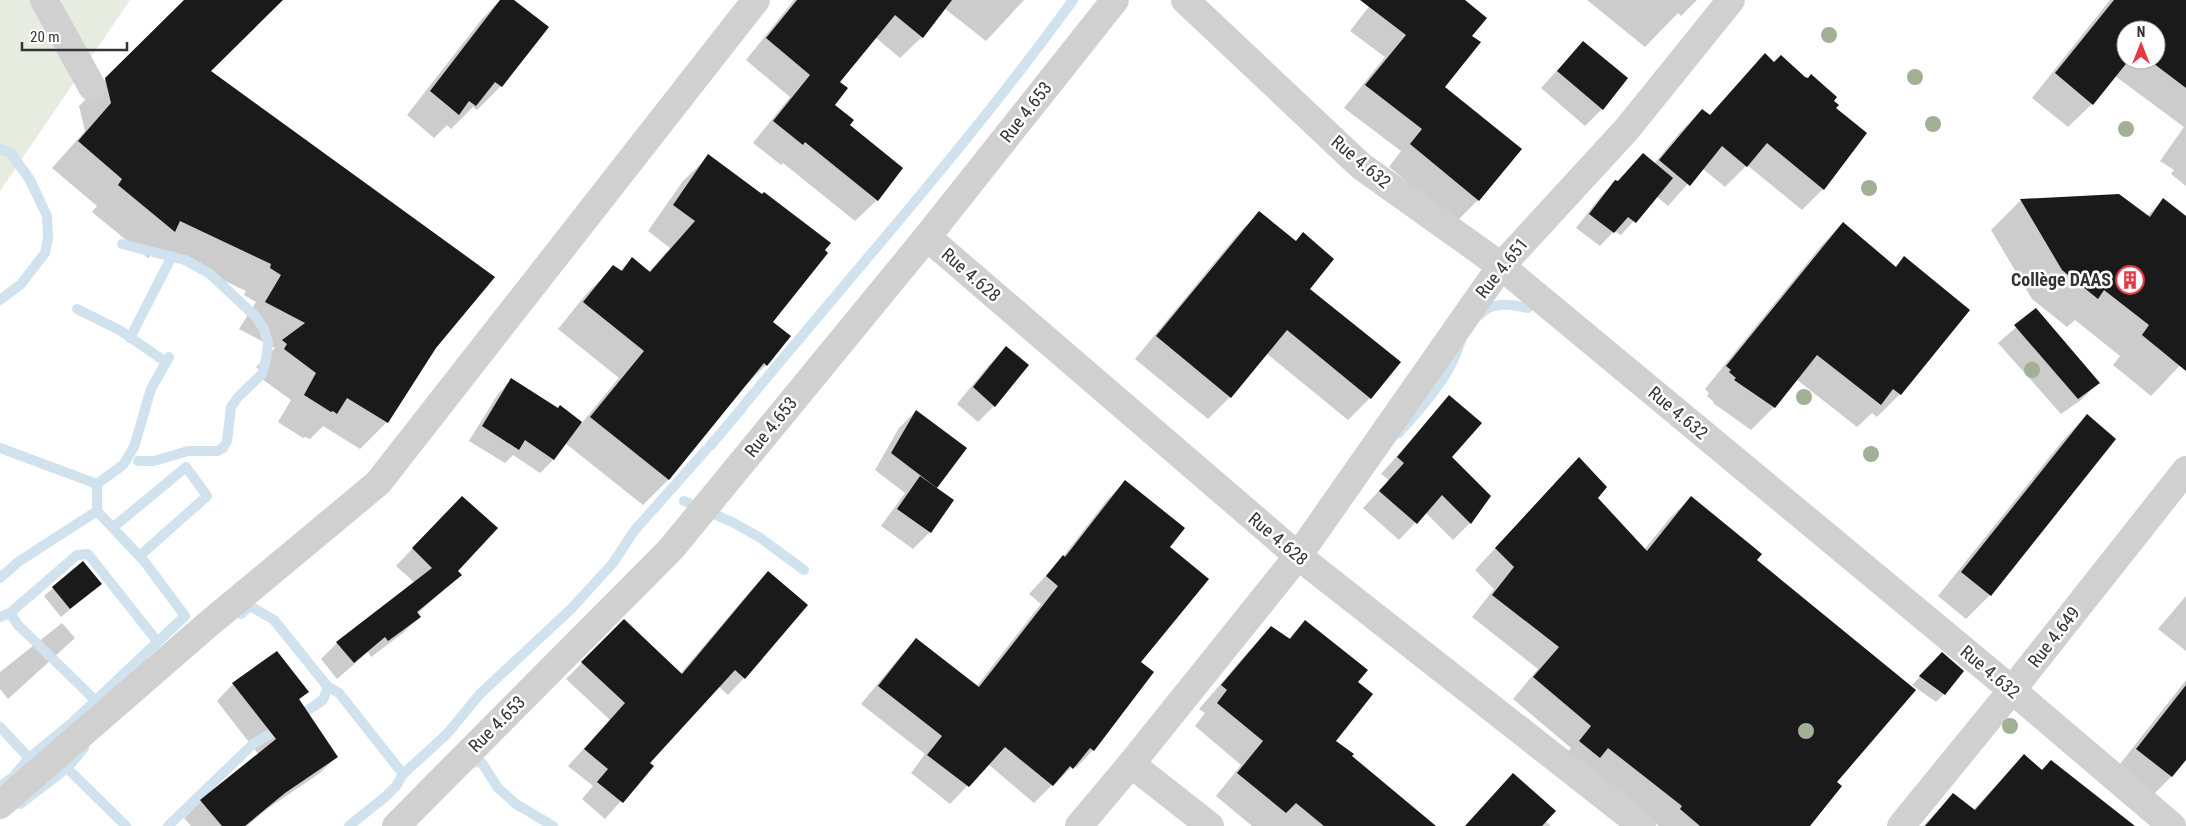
<svg xmlns="http://www.w3.org/2000/svg" width="2186" height="826" viewBox="0 0 2186 826" font-family="'Roboto Condensed',sans-serif">
<rect width="100%" height="100%" fill="#fff"/>
<!-- green -->
<path fill="#e6ecdf" d="M 0,0 L 130,0 L 0,191 Z"/>
<!-- shadow -->
<g fill="#0003" fill-rule="evenodd">
<path d="M 185,0 L 282,0 L 210,72 L 435,347 L 387,422 L 360,449 L 323,426 L 310,439 L 305,437 L 303,438 L 278,422 L 291,400 L 258,376 L 262,371 L 256,367 L 275,348 L 239,329 L 256,302 L 244,295 L 246,291 L 157,249 L 148,258 L 92,212 L 97,206 L 52,168 L 85,131 L 79,106 Z"/>
<path d="M 500,0 L 512,0 L 547,27 L 501,86 L 477,110 L 473,107 L 451,129 L 447,125 L 434,138 L 407,115 L 482,19 Z"/>
<path d="M 794,0 L 1024,0 L 986,41 L 944,8 L 922,37 L 900,58 L 875,37 L 839,82 L 833,105 L 848,125 L 902,168 L 877,200 L 855,221 L 783,163 L 781,165 L 753,143 L 790,97 L 746,60 Z"/>
<path d="M 1374,0 L 1463,0 L 1443,87 L 1478,200 L 1456,222 L 1389,167 L 1401,151 L 1344,108 L 1385,57 L 1350,31 Z"/>
<path d="M 1587,0 L 1697,0 L 1681,16 L 1678,13 L 1645,47 Z"/>
<path d="M 2110,0 L 2186,0 L 2186,186 L 2171,174 L 2174,170 L 2160,161 L 2184,127 L 2115,76 L 2092,104 L 2068,127 L 2032,98 ZM 2126,30 L 2156,30 L 2156,60 L 2126,60 Z"/>
<path d="M 1583,42 L 1626,78 L 1602,109 L 1585,126 L 1541,88 Z"/>
<path d="M 1765,55 L 1774,63 L 1833,101 L 1834,108 L 1823,189 L 1802,210 L 1747,165 L 1725,187 L 1702,168 L 1668,206 L 1656,196 L 1621,235 L 1614,231 L 1600,246 L 1576,228 L 1601,196 L 1615,182 L 1654,164 L 1681,131 L 1702,110 L 1709,116 Z"/>
<path d="M 709,156 L 772,322 L 766,365 L 740,391 L 668,480 L 643,505 L 565,443 L 554,459 L 540,473 L 513,455 L 505,463 L 469,441 L 498,394 L 511,380 L 558,409 L 560,407 L 581,424 L 619,378 L 558,329 L 588,292 L 614,267 L 620,271 L 632,258 L 649,272 L 670,248 L 648,231 L 683,181 Z"/>
<path d="M 2119,195 L 2147,216 L 2163,200 L 2186,218 L 2186,359 L 2151,396 L 2113,365 L 2120,356 L 2075,320 L 2067,327 L 2032,299 L 1991,230 L 2021,200 Z"/>
<path d="M 1259,213 L 1295,242 L 1303,234 L 1309,290 L 1370,398 L 1348,420 L 1266,353 L 1230,397 L 1208,419 L 1135,359 L 1237,235 Z"/>
<path d="M 1843,223 L 1895,268 L 1904,258 L 1968,310 L 1900,394 L 1877,417 L 1872,413 L 1857,427 L 1796,379 L 1774,407 L 1751,430 L 1713,403 L 1714,402 L 1707,396 L 1709,393 L 1705,389 L 1821,246 Z"/>
<path d="M 2036,310 L 2098,383 L 2081,400 L 2061,414 L 1998,343 Z"/>
<path d="M 1006,348 L 994,406 L 978,422 L 957,404 L 989,365 Z"/>
<path d="M 1449,397 L 1450,457 L 1489,496 L 1470,523 L 1453,540 L 1425,512 L 1399,540 L 1363,508 L 1389,480 L 1381,474 Z"/>
<path d="M 916,411 L 965,448 L 935,488 L 930,532 L 913,549 L 881,526 L 905,493 L 875,470 L 899,428 Z"/>
<path d="M 2087,415 L 1990,595 L 1966,619 L 1938,596 L 2064,439 Z"/>
<path d="M 1579,458 L 1596,498 L 1644,550 L 1670,518 L 1691,497 L 1755,561 L 1835,782 L 1808,826 L 1659,826 L 1587,770 L 1559,763 L 1571,748 L 1513,699 L 1538,669 L 1472,617 L 1494,589 L 1475,570 Z"/>
<path d="M 1125,482 L 1168,548 L 1140,662 L 1116,720 L 1093,750 L 1076,768 L 1073,766 L 1054,785 L 1053,784 L 1034,803 L 988,764 L 950,804 L 911,773 L 925,754 L 861,704 L 899,658 L 916,640 L 976,687 L 1041,604 L 1029,594 L 1062,558 L 1107,500 Z"/>
<path d="M 445,514 L 456,571 L 460,575 L 417,614 L 419,617 L 403,633 L 371,657 L 368,652 L 337,679 L 321,659 L 337,643 L 415,583 L 396,566 Z"/>
<path d="M 82,563 L 100,584 L 61,617 L 44,596 Z"/>
<path d="M 768,573 L 744,678 L 728,695 L 718,686 L 648,763 L 652,766 L 605,819 L 582,799 L 593,786 L 568,766 L 610,720 L 566,679 L 624,621 L 680,674 L 752,589 Z"/>
<path d="M 2186,596 L 2186,651 L 2158,629 Z"/>
<path d="M 1305,621 L 1356,682 L 1335,741 L 1350,757 L 1405,826 L 1252,826 L 1216,796 L 1241,765 L 1195,726 L 1205,713 L 1199,709 L 1249,651 L 1271,628 L 1288,639 Z"/>
<path d="M 62,623 L 75,638 L 8,699 L 0,689 L 0,672 Z"/>
<path d="M 1942,654 L 1944,694 L 1936,702 L 1912,685 Z"/>
<path d="M 2186,680 L 2186,758 L 2172,776 L 2148,800 L 2113,773 Z"/>
<path d="M 233,684 L 307,692 L 298,701 L 336,757 L 320,773 L 267,809 L 247,826 L 191,826 L 184,818 L 201,801 L 259,755 L 217,701 Z"/>
<path d="M 2024,756 L 2117,826 L 1923,826 L 1953,795 L 1973,810 Z"/>
<path d="M 1513,774 L 1545,821 L 1551,826 L 1465,826 Z"/>
</g>
<g fill="none" stroke-linecap="round" stroke-linejoin="round">
<!-- stream -->
<g stroke="#cfe2ee" stroke-width="10">
<path d="M 0,149 L 11,153 L 30,180 L 47,216 L 48,238 L 45,253 L 21,284 L 0,300"/>
<path d="M 122,244 L 185,260 L 209,273 L 255,316 L 264,329 L 268,343 L 266,360 L 262,374 L 238,397 L 231,407 L 227,441 L 223,448 L 217,451 L 188,451 L 154,461 L 138,461"/>
<path d="M 77,309 L 121,331 L 160,358"/>
<path d="M 1478,316 C 1492,301 1510,304 1528,308 L 1536,297"/>
<path d="M 130,338 L 172,256"/>
<path d="M 744,405 C 855,271 971,141 1073,0"/>
<path d="M 1399,433 C 1424,404 1450,378 1461,340"/>
<path d="M 710,446 L 742,408"/>
<path d="M 0,448 L 97,484"/>
<path d="M 97,484 L 123,465 L 134,447 L 151,389 L 169,357"/>
<path d="M 684,501 L 732,522 L 759,537 L 804,570"/>
<path d="M 116,525 L 186,467 L 207,496 L 144,552"/>
<path d="M 0,578 L 18,562 L 97,511"/>
<path d="M 10,613 L 18,625 L 96,701"/>
<path d="M 241,614 L 250,606 L 274,620 L 328,687 L 339,693 L 403,774"/>
<path d="M 0,617 L 10,613 L 77,555 L 88,554 L 157,641"/>
<path d="M 296,718 L 323,700 L 328,687"/>
<path d="M 0,727 L 29,758"/>
<path d="M 467,765 L 476,762 L 482,763 L 498,788 L 516,804 L 553,826"/>
<path d="M 67,768 L 126,826"/>
<path d="M 0,786 L 13,777 L 29,758 L 74,721 L 185,616 L 144,561 L 97,511 L 97,484"/>
<path d="M 20,804 L 67,768 L 84,748"/>
<path d="M 168,826 L 253,744 L 281,727"/>
<path d="M 349,826 L 385,797 L 396,786 L 403,774 L 447,734 L 480,694 L 572,608 L 613,563 L 634,531 L 706,450"/>
</g>
</g>
<!-- building -->
<g fill="#1a1a1a">
<path d="M 184,0 L 283,0 L 211,71 L 495,277 L 436,348 L 388,423 L 347,398 L 337,414 L 333,411 L 331,412 L 304,395 L 316,373 L 284,349 L 287,344 L 282,340 L 305,323 L 265,302 L 281,275 L 270,268 L 271,264 L 180,221 L 175,232 L 118,185 L 122,179 L 78,141 L 111,103 L 105,78 Z"/>
<path d="M 500,0 L 514,0 L 549,27 L 502,87 L 495,82 L 476,106 L 469,101 L 459,115 L 430,91 Z"/>
<path d="M 797,0 L 952,0 L 923,38 L 895,15 L 840,82 L 848,88 L 835,105 L 854,120 L 850,125 L 903,168 L 878,201 L 805,142 L 803,145 L 773,121 L 810,75 L 766,38 Z"/>
<path d="M 1360,0 L 1465,0 L 1487,18 L 1472,36 L 1481,42 L 1445,87 L 1522,149 L 1479,201 L 1410,144 L 1422,129 L 1365,85 L 1406,35 Z"/>
<path d="M 2114,0 L 2186,0 L 2186,88 L 2149,60 L 2156,60 L 2156,30 L 2126,30 L 2126,60 L 2129,60 L 2093,105 L 2055,73 Z"/>
<path d="M 1583,41 L 1628,78 L 1603,110 L 1557,71 Z"/>
<path d="M 1765,53 L 1774,62 L 1781,55 L 1805,77 L 1808,78 L 1811,74 L 1837,97 L 1834,101 L 1839,105 L 1836,108 L 1867,133 L 1824,190 L 1767,143 L 1747,167 L 1722,146 L 1690,186 L 1659,160 L 1702,109 L 1710,115 Z"/>
<path d="M 1643,153 L 1673,178 L 1636,223 L 1628,217 L 1614,233 L 1589,214 L 1615,180 L 1618,181 Z"/>
<path d="M 708,154 L 762,194 L 764,192 L 831,243 L 825,250 L 828,253 L 773,322 L 791,336 L 767,366 L 764,363 L 669,480 L 590,417 L 644,351 L 583,302 L 613,265 L 622,271 L 632,257 L 650,272 L 695,221 L 673,205 Z"/>
<path d="M 2119,194 L 2150,217 L 2163,198 L 2186,216 L 2186,371 L 2142,335 L 2149,325 L 2104,290 L 2098,299 L 2062,270 L 2020,199 Z"/>
<path d="M 1259,211 L 1296,241 L 1303,232 L 1334,259 L 1310,289 L 1401,362 L 1371,399 L 1287,330 L 1231,398 L 1156,336 Z"/>
<path d="M 1843,222 L 1896,267 L 1904,256 L 1970,310 L 1901,395 L 1893,389 L 1881,405 L 1817,355 L 1775,408 L 1734,380 L 1736,378 L 1729,372 L 1731,370 L 1726,366 Z"/>
<path d="M 2036,308 L 2100,383 L 2078,399 L 2014,325 Z"/>
<path d="M 1006,346 L 1029,365 L 995,407 L 973,387 Z"/>
<path d="M 511,378 L 558,408 L 560,405 L 582,422 L 554,460 L 525,440 L 519,450 L 482,426 Z"/>
<path d="M 1449,395 L 1482,423 L 1452,457 L 1491,496 L 1471,524 L 1442,495 L 1417,524 L 1379,491 L 1404,463 L 1397,457 Z"/>
<path d="M 916,410 L 967,448 L 937,488 L 891,453 Z"/>
<path d="M 2087,414 L 2116,439 L 1991,596 L 1961,572 Z"/>
<path d="M 1579,457 L 1607,487 L 1598,498 L 1647,551 L 1691,496 L 1762,554 L 1757,560 L 1916,690 L 1837,782 L 1842,786 L 1810,826 L 1700,826 L 1680,809 L 1682,806 L 1608,748 L 1600,758 L 1579,741 L 1591,726 L 1533,677 L 1559,647 L 1492,595 L 1514,567 L 1495,548 Z"/>
<path d="M 920,476 L 954,500 L 931,533 L 897,509 Z"/>
<path d="M 1125,480 L 1185,528 L 1170,547 L 1209,579 L 1141,662 L 1154,672 L 1094,751 L 1090,748 L 1073,769 L 1070,766 L 1053,786 L 1005,747 L 969,787 L 927,755 L 942,736 L 878,686 L 916,638 L 979,687 L 1058,586 L 1046,576 L 1063,555 L 1065,557 Z"/>
<path d="M 462,496 L 498,528 L 458,571 L 462,575 L 417,612 L 421,617 L 388,641 L 385,637 L 354,663 L 336,642 L 432,568 L 412,548 Z"/>
<path d="M 83,561 L 102,584 L 70,609 L 52,587 Z"/>
<path d="M 768,571 L 808,605 L 745,679 L 735,670 L 650,763 L 654,766 L 623,803 L 597,782 L 608,769 L 584,749 L 625,703 L 581,662 L 624,619 L 682,674 Z"/>
<path d="M 1305,620 L 1368,670 L 1358,682 L 1373,694 L 1336,741 L 1354,754 L 1352,756 L 1436,826 L 1324,826 L 1296,803 L 1286,813 L 1237,773 L 1263,741 L 1217,703 L 1227,690 L 1221,685 L 1271,626 L 1290,639 Z"/>
<path d="M 277,651 L 309,692 L 299,699 L 338,757 L 285,793 L 245,826 L 222,826 L 200,800 L 276,739 L 232,683 Z"/>
<path d="M 1942,652 L 1964,671 L 1945,695 L 1919,676 Z"/>
<path d="M 2186,685 L 2186,760 L 2172,777 L 2136,749 Z"/>
<path d="M 2024,754 L 2042,770 L 2051,760 L 2135,826 L 1925,826 L 1953,793 L 1975,810 Z"/>
<path d="M 1513,773 L 1556,811 L 1542,826 L 1465,826 Z"/>
</g>
<g fill="none" stroke-linecap="round" stroke-linejoin="round">
<!-- minor -->
<g stroke="#d0d0d0" stroke-width="28">
<path d="M 44,0 L 92,87"/>
<path d="M 1185,0 L 1361,166 L 1501,266 L 2012,690 L 2172,826"/>
<path d="M 927,237 L 1298,556 L 1642,826"/>
<path d="M 1131,764 L 1298,556 L 1501,266 L 1627,129 L 1731,0"/>
<path d="M 0,805 L 206,626 L 378,483 L 756,0"/>
<path d="M 396,826 L 671,549 L 927,237 L 1115,0"/>
<path d="M 1079,826 L 1131,764 L 1210,826"/>
<path d="M 1901,826 L 2012,690 L 2186,470"/>
</g>
</g>
<!-- trees -->
<g fill="#a2b095">
<circle cx="1829" cy="35" r="8"/>
<circle cx="1915" cy="77" r="8"/>
<circle cx="1933" cy="124" r="8"/>
<circle cx="2126" cy="129" r="8"/>
<circle cx="1869" cy="188" r="8"/>
<circle cx="2032" cy="370" r="8"/>
<circle cx="1804" cy="397" r="8"/>
<circle cx="1871" cy="454" r="8"/>
<circle cx="2010" cy="726" r="8"/>
<circle cx="1806" cy="731" r="8"/>
</g>
<!-- icons -->
<defs>
<symbol id="building-ring" viewBox="-11 -11 22 22"><circle r="9.5" fill="#fff" stroke="#e63946" stroke-width="1.5"/><path d="M-4-6H4V6H1V3H-1V6H-4ZM-2.5-4.3h1.7v1.8h-1.7ZM.8-4.3h1.7v1.8H.8ZM-2.5-1h1.7V.8h-1.7ZM.8-1h1.7V.8H.8Z" fill="#e63946"/></symbol>
</defs>
<g fill-rule="evenodd">
<use href="#building-ring" x="2114" y="264" width="32" height="32"/>
</g>
<g text-anchor="middle" stroke-width="5" stroke-linejoin="round" paint-order="stroke">
<!-- street labels -->
<g font-size="18" fill="#333" stroke="#fff">
<text transform="translate(1026 112) rotate(-52)" y="6">Rue 4.653</text>
<text transform="translate(1361 162) rotate(40)" y="6">Rue 4.632</text>
<text transform="translate(1502 268) rotate(-51)" y="6">Rue 4.651</text>
<text transform="translate(971 275) rotate(41)" y="6">Rue 4.628</text>
<text transform="translate(1678 413) rotate(40)" y="6">Rue 4.632</text>
<text transform="translate(771 427) rotate(-51)" y="6">Rue 4.653</text>
<text transform="translate(1278 539) rotate(40)" y="6">Rue 4.628</text>
<text transform="translate(2054 637) rotate(-52)" y="6">Rue 4.649</text>
<text transform="translate(1990 672) rotate(40)" y="6">Rue 4.632</text>
<text transform="translate(497 724) rotate(-45)" y="6">Rue 4.653</text>
</g>
<!-- poi labels -->
<g font-size="18" font-weight="bold" fill="#333" stroke="#fff" text-anchor="end">
<text x="2111" y="286">Collège DAAS</text>
</g>
</g>
<!-- north arrow -->
<g transform="translate(2141 45)"><circle r="24" fill="#ffffff" stroke="#adadad"/>
<path d="M0-4L9 19L0 12L-9 19Z" fill="#e63946"/>
<text y="-8" font-size="14" font-weight="bold" text-anchor="middle" fill="#333333">N</text>
</g>
<!-- scale -->
<path d="M22 42v8h105v-8" fill="none" stroke="#333333" stroke-width="2.5"/>
<text x="30" y="42" font-size="15" fill="#333333" stroke="#ffffff" stroke-width="4" paint-order="stroke">20 m</text>
</svg>
